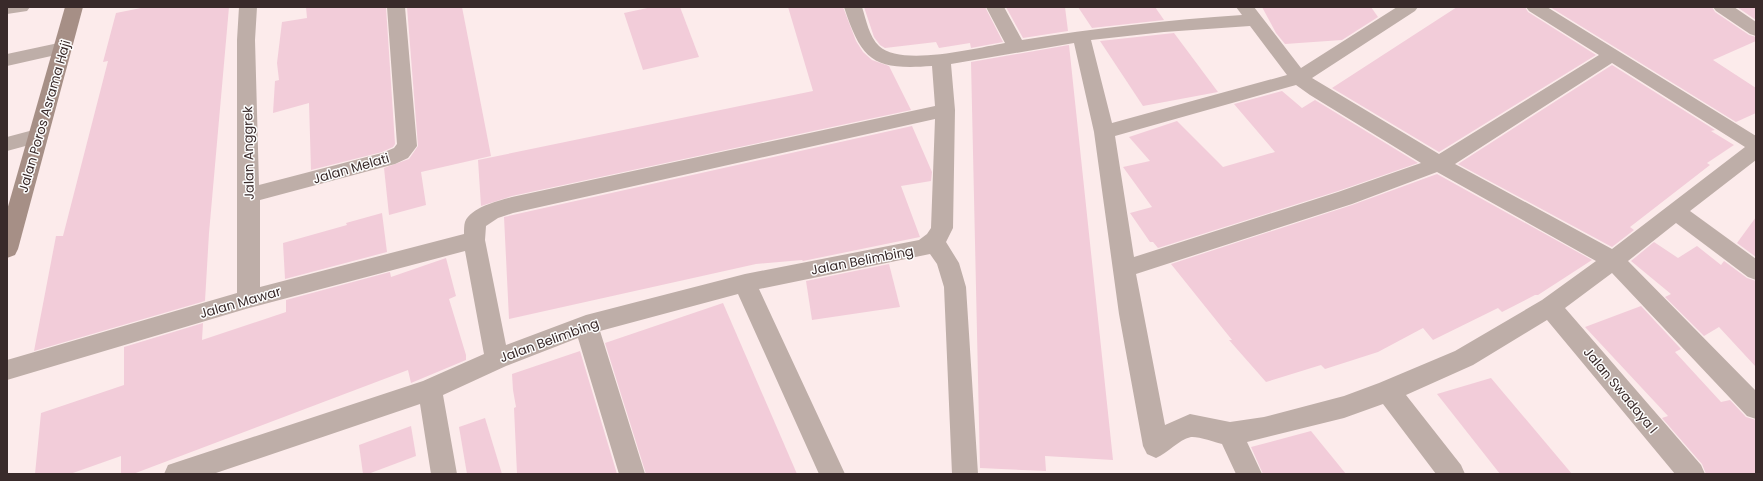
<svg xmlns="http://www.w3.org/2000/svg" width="1763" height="481" viewBox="0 0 1763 481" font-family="Poppins,sans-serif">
<rect width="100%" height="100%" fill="#fcebeb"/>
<!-- building -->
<g fill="#f2ccd9">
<path d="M 146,7 L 229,7 L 209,233 L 205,301 L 34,351 L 56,236 L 63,236 L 108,61 L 103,62 L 116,13 Z"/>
<path d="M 306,7 L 386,7 L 395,144 L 393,147 L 382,152 L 311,170 L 309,103 L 273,113 L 275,81 L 279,80 L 277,63 L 282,22 L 307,18 Z"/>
<path d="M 407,7 L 462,7 L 491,156 L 421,172 L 426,205 L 389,215 L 384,168 L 409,159 L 418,146 Z"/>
<path d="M 652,7 L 680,7 L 699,57 L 643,70 L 624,13 Z"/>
<path d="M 788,7 L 843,7 L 856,41 L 863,52 L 872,60 L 889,66 L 911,110 L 512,196 L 481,206 L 478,160 L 813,91 Z"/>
<path d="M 864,7 L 985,7 L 1003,42 L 971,48 L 970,43 L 939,48 L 936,42 L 885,48 L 880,45 L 874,37 Z"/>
<path d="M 1006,7 L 1065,7 L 1068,31 L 1023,38 Z"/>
<path d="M 1078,7 L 1155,7 L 1164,20 L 1092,28 Z"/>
<path d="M 1262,7 L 1371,7 L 1378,17 L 1342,40 L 1285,44 L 1276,33 Z"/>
<path d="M 1457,7 L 1525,7 L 1528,12 L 1596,55 L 1439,152 L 1332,88 Z"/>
<path d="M 1550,7 L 1712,7 L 1715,12 L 1749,35 L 1756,37 L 1756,41 L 1713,60 L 1756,88 L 1756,113 L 1736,122 Z"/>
<path d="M 1737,7 L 1756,7 L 1756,20 Z"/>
<path d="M 1174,33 L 1218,92 L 1143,106 L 1100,41 Z"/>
<path d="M 1069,45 L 1113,460 L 1045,456 L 1046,471 L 980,468 L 971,62 Z"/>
<path d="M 1612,65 L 1715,130 L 1711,131 L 1734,145 L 1707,163 L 1710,165 L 1630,227 L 1634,230 L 1612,247 L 1458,164 Z"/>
<path d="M 1282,91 L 1302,108 L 1315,100 L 1418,163 L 1338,191 L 1158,248 L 1153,242 L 1150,242 L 1130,213 L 1152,207 L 1123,167 L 1150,161 L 1129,137 L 1177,121 L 1223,167 L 1275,152 L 1234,104 Z"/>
<path d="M 912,126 L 932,172 L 931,181 L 901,186 L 920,237 L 803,261 L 802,260 L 756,264 L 509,319 L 504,217 Z"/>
<path d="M 1437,174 L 1592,260 L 1538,295 L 1535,295 L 1502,312 L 1498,308 L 1433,340 L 1423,328 L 1378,352 L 1325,369 L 1321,365 L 1266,382 L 1229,340 L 1232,340 L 1171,264 L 1352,205 Z"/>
<path d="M 382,213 L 387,252 L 285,279 L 283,243 L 347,225 L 346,223 Z"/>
<path d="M 1756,217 L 1756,257 L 1737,243 Z"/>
<path d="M 1654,242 L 1678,258 L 1697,246 L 1721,265 L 1724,261 L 1747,278 L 1756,281 L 1756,367 L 1719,327 L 1704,336 L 1665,297 L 1671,294 L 1631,261 Z"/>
<path d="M 446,258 L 456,296 L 449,299 L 466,355 L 466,360 L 411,383 L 408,370 L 133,474 L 121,474 L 121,456 L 70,474 L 35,474 L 41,413 L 124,385 L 124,347 L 203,323 L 202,340 L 286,312 L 286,300 L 390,272 L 391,277 Z"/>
<path d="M 889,264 L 900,307 L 812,320 L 806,281 Z"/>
<path d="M 723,303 L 797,474 L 646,474 L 605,343 Z"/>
<path d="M 1641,306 L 1681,349 L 1675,352 L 1721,402 L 1730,400 L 1746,417 L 1756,420 L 1756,474 L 1706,474 L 1702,464 L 1662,418 L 1668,416 L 1585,327 Z"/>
<path d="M 580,351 L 617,474 L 517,474 L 514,408 L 516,407 L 513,390 L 512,374 Z"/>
<path d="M 1491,378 L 1572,474 L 1500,474 L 1437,394 Z"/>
<path d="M 485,418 L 502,474 L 467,474 L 459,427 Z"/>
<path d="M 411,426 L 416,456 L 368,474 L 363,474 L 359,445 Z"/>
<path d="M 1311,431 L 1346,474 L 1263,474 L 1251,447 Z"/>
</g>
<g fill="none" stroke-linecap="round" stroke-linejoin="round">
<!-- street -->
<g fill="#beaea8" fill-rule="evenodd">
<path d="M 7,7 L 30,7 L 27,11 L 7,14 Z"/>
<path d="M 239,7 L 257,7 L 255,40 L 259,185 L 382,153 L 394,148 L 397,144 L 387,7 L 405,7 L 417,146 L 408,158 L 395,164 L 260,200 L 260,287 L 464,234 C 464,230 464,225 465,222 C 471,207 499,201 512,197 L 935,106 L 932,66 C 874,70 862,62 844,7 L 862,7 C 866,19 869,37 879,46 C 901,67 976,48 1005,43 L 986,7 L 1004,7 L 1022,40 C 1095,28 1168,20 1242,15 L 1236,7 L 1254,7 L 1301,68 L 1397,7 L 1418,7 L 1415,11 L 1312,78 L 1439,154 L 1599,55 L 1529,11 L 1526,7 L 1547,7 L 1756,136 L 1756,160 L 1690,211 L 1756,259 L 1756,280 L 1748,277 L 1676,223 L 1628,261 L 1756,391 L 1756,419 L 1747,416 L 1612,273 L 1565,308 L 1701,465 L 1705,474 L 1675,474 L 1547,320 L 1473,365 L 1406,395 L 1461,465 L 1465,474 L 1436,474 L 1383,404 L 1344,418 L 1247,442 L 1262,474 L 1236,474 L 1222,444 C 1215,442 1197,436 1191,437 C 1178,440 1168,453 1156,458 L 1147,454 L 1143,446 L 1119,314 L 1094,132 L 1074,43 L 951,64 L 955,110 L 953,228 L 946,242 L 959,263 L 966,287 L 978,474 L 952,474 L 944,287 L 937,264 L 930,254 L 759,289 L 845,474 L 819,474 L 738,294 L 600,331 L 645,474 L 619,474 L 578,338 L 506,366 L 443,395 L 457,474 L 431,474 L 420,404 L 213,474 L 164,474 L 168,465 L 177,462 L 423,381 L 484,354 L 465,251 L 249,308 L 7,380 L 7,360 L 237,293 L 237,40 ZM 1250,26 L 1287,75 L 1112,123 L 1091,40 L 1164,32 ZM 1612,63 L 1745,147 L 1612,249 L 1455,164 ZM 1296,85 L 1310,95 L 1421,163 L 1338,192 L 1134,257 L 1115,136 ZM 935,119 L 931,228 L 927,234 L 919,240 L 745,274 L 586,315 L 506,345 L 485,240 L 486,226 L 498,218 L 513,213 ZM 1437,172 L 1596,261 L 1542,300 L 1455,351 L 1379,383 L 1344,396 L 1264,417 L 1230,422 L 1190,414 L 1165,425 L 1136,274 L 1352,204 Z"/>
<path d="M 1713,7 L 1734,7 L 1756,22 L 1756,36 L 1750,34 L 1716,11 Z"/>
<path d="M 63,42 L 69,44 L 72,48 L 69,52 L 7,66 L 7,54 Z"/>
<path d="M 37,129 L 44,131 L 47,136 L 44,141 L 7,151 L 7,137 Z"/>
</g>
<!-- secondary -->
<path fill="#a68f86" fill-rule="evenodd" d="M 65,7 L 83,7 L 18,249 L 15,255 L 7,258 L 7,210 Z"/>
</g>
<g text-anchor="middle" stroke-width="3" stroke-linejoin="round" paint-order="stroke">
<!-- street labels -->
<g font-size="13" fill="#392a2a" stroke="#fdfdfd">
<text transform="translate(44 116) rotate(-74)" y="5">Jalan Poros Asrama Haji</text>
<text transform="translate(248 153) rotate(-91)" y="5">Jalan Anggrek</text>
<text transform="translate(351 168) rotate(-16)" y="5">Jalan Melati</text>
<text transform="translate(862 260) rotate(-11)" y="5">Jalan Belimbing</text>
<text transform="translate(240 302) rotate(-16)" y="5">Jalan Mawar</text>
<text transform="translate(549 340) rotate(-20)" y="5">Jalan Belimbing</text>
<text transform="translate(1621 390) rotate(50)" y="5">Jalan Swadaya I</text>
</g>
</g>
<!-- border -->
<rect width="1763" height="481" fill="none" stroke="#392a2a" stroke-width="16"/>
</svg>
